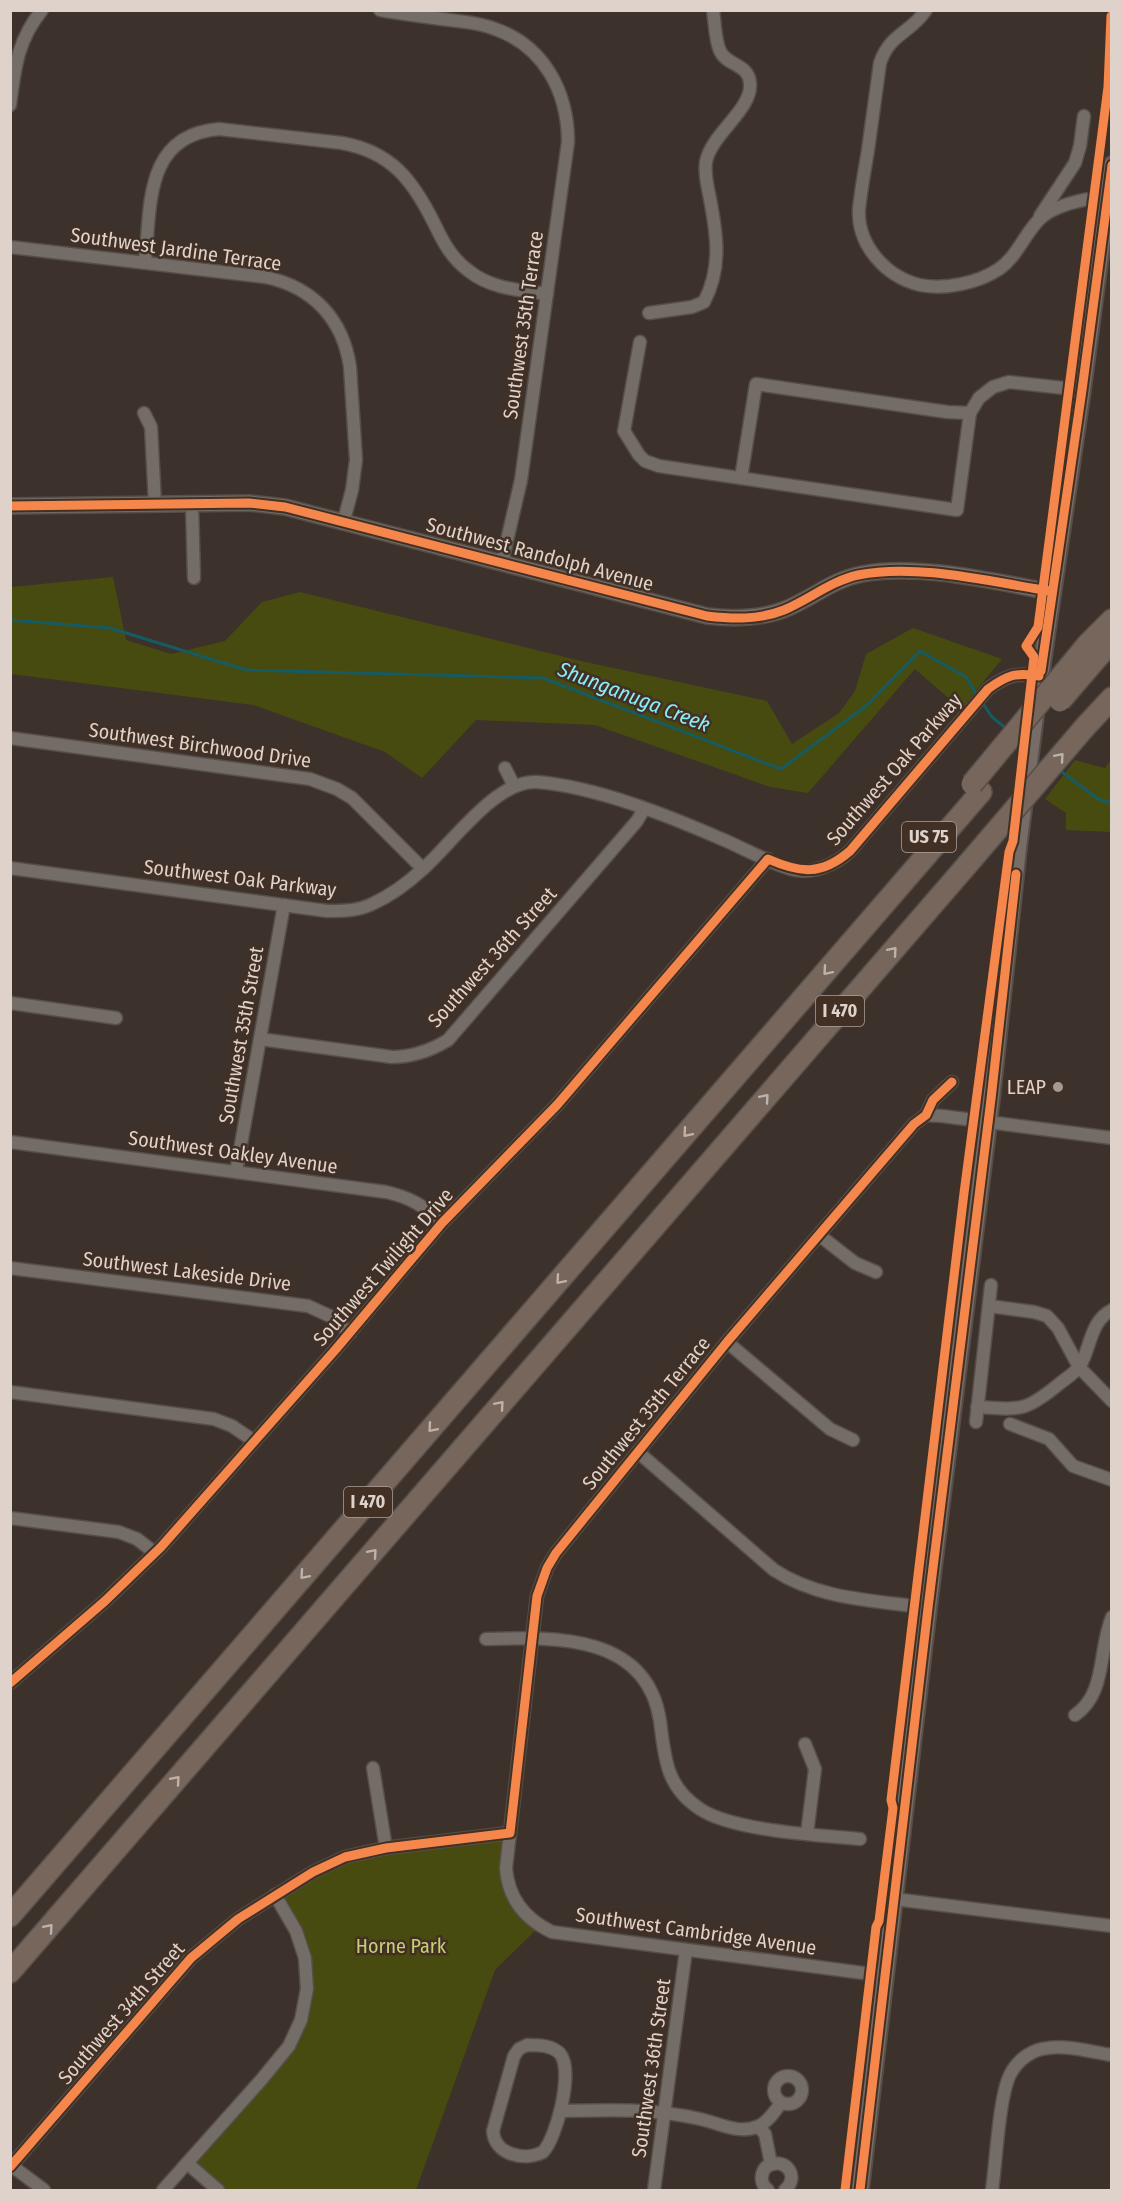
<svg xmlns="http://www.w3.org/2000/svg" width="1122" height="2201" viewBox="0 0 1122 2201" font-family="'Fira Sans Condensed',sans-serif">
<rect width="100%" height="100%" fill="#3c312b"/>
<!-- green -->
<g fill="#474b10">
<path d="M 113,577 L 126,640 L 171,654 L 225,641 L 262,602 L 300,592 L 581,661 L 767,701 L 792,744 L 839,713 L 855,691 L 866,654 L 913,628 L 1002,659 L 961,709 L 915,669 L 808,793 L 770,787 L 595,725 L 476,720 L 422,778 L 385,752 L 253,705 L 11,674 L 11,587 Z"/>
<path d="M 1075,760 L 1105,768 L 1111,760 L 1111,832 L 1066,830 L 1066,813 L 1045,799 Z"/>
<path d="M 510,1833 L 508,1883 L 540,1926 L 495,1970 L 416,2190 L 218,2190 L 187,2163 L 289,2046 L 307,1973 L 275,1895 L 333,1862 Z"/>
</g>
<g fill="none" stroke-linecap="round" stroke-linejoin="round">
<!-- stream -->
<g stroke="#175b62" stroke-width="3">
<path d="M 10,620 L 110,628 L 246,670 L 543,678 L 781,769 L 866,706 L 920,651 L 966,677 L 978,697"/>
<path d="M 982,702 L 992,717 L 1008,730"/>
<path d="M 1058,769 L 1098,799 L 1112,803"/>
</g>
<defs>
<g id="minor">
<path d="M 380,10 C 403,14 426,17 450,20 C 465,22 481,23 495,29 C 544,46 568,92 568,142 L 521,480 L 502,562"/>
<path d="M 926,10 C 911,33 890,33 880,63 C 876,92 872,121 868,150 C 865,169 861,189 859,209 C 857,245 886,277 920,285 C 945,290 978,283 999,269 C 1016,257 1023,238 1036,223 C 1050,205 1086,198 1108,197"/>
<path d="M 10,105 C 15,68 17,41 42,10"/>
<path d="M 1040,216 L 1075,163 L 1080,146 L 1084,116"/>
<path d="M 10,247 L 265,277 C 313,287 343,319 350,367 L 356,460 L 352,490 L 344,520"/>
<path d="M 145,262 C 151,206 144,135 219,129 L 342,143 C 392,152 413,181 434,223 C 443,242 452,259 469,271 C 491,289 520,290 547,294"/>
<path d="M 649,313 L 692,307 L 704,302 C 722,268 717,235 710,199 C 708,187 704,175 706,162 C 711,134 753,109 750,83 C 749,64 727,66 720,51 C 715,40 715,23 713,10"/>
<path d="M 640,342 L 624,431 L 639,455 L 645,461 L 659,466 L 957,510 L 970,413 L 979,398 L 993,387 L 1009,382 L 1082,390"/>
<path d="M 144,413 L 151,427 L 155,504"/>
<path d="M 741,478 L 756,384 L 947,412 L 970,413"/>
<path d="M 192,505 L 194,578"/>
<path d="M 10,738 L 310,779 L 337,789 L 352,798 L 423,869"/>
<path d="M 505,768 L 514,786"/>
<path d="M 10,868 L 327,911 C 343,911 358,911 372,904 C 390,896 410,881 424,868 C 453,842 497,779 537,782 C 597,787 669,816 724,840 C 745,849 770,863 791,869 C 812,875 835,865 850,851 L 988,689 C 1007,675 1016,672 1040,677"/>
<path d="M 10,1003 L 116,1018"/>
<path d="M 260,1039 L 392,1057 C 413,1057 430,1051 448,1040 L 637,821 L 644,809"/>
<path d="M 926,1115 L 942,1116 L 1112,1138"/>
<path d="M 10,1142 L 386,1192 C 409,1197 425,1206 442,1223"/>
<path d="M 236,1172 L 284,905"/>
<path d="M 819,1235 L 855,1263 L 876,1272"/>
<path d="M 10,1268 L 308,1306 L 332,1317 L 350,1333"/>
<path d="M 989,1306 L 1034,1312 L 1047,1316 L 1058,1328 L 1079,1367 L 1112,1401"/>
<path d="M 727,1342 L 830,1429 L 853,1440"/>
<path d="M 10,1392 L 214,1419 L 232,1426 L 254,1441"/>
<path d="M 977,1407 C 1020,1409 1024,1413 1059,1384 C 1065,1379 1075,1373 1080,1366 C 1091,1347 1090,1321 1112,1310"/>
<path d="M 976,1422 L 991,1285"/>
<path d="M 1010,1424 L 1049,1439 L 1073,1466 L 1112,1480"/>
<path d="M 638,1452 L 774,1570 C 820,1600 874,1600 928,1608"/>
<path d="M 10,1518 L 119,1532 L 137,1539 L 155,1553"/>
<path d="M 486,1639 C 553,1637 647,1633 660,1721 C 665,1757 665,1786 700,1809 C 733,1831 818,1835 860,1839"/>
<path d="M 10,1683 L 105,1601 L 161,1547 L 336,1349 L 442,1223 L 557,1105 L 768,859"/>
<path d="M 1075,1715 C 1107,1693 1098,1650 1112,1617"/>
<path d="M 805,1744 L 815,1769 L 807,1834"/>
<path d="M 373,1768 L 386,1848"/>
<path d="M 894,1899 L 1112,1926"/>
<path d="M 886,1976 L 552,1932 C 525,1919 508,1898 506,1868 L 537,1596 L 547,1568 L 556,1553 L 727,1342 L 914,1124 L 926,1115 L 933,1100 L 952,1082"/>
<path d="M 527,2045 C 538,2045 554,2045 561,2055 C 573,2073 557,2137 543,2152 C 524,2162 494,2154 493,2131 L 514,2056 L 519,2049 Z"/>
<circle cx="788" cy="2090" r="14"/>
<path d="M 561,2111 C 607,2110 654,2108 700,2119 C 719,2123 738,2135 759,2126 C 768,2122 775,2111 781,2103"/>
<path d="M 759,2127 L 765,2134 L 771,2164"/>
<path d="M 187,2163 L 218,2190"/>
<path d="M 12,2166 L 44,2190"/>
<path d="M 10,2167 L 191,1958 L 238,1919 L 313,1872 L 345,1857 L 386,1848 L 510,1833"/>
<path d="M 163,2190 L 262,2079 L 289,2046 L 301,2020 L 307,1989 L 305,1958 L 296,1931 L 275,1895"/>
<path d="M 654,2190 L 686,1950"/>
<path d="M 768,2190 C 760,2184 760,2174 766,2167 C 784,2155 801,2176 785,2190"/>
<path d="M 992,2190 C 996,2164 999,2093 1011,2073 C 1018,2060 1032,2049 1048,2048 C 1068,2045 1091,2052 1112,2055"/>
</g>
<path id="tertiary" d="M 10,506 L 249,503 L 285,507 L 707,616 C 733,619 759,619 783,610 C 812,599 831,580 862,574 C 918,563 996,582 1052,592"/>
<path id="secondary" d="M 860,2190 L 928,1608 L 991,1099 L 1018,848 L 1040,677 L 1082,390 L 1112,165"/>
<g id="motorway">
<path d="M 1088,644 L 1112,620"/>
<path d="M 1097,658 L 1112,641"/>
<path d="M 1085,727 L 1112,698"/>
<path d="M 10,1916 L 981,792"/>
<path d="M 10,1972 L 967,865"/>
</g>
</defs>
<!-- minor casing -->
<use href="#minor" stroke="#574e48" stroke-width="15"/>
<!-- tertiary casing -->
<use href="#tertiary" stroke="#574e48" stroke-width="18"/>
<!-- secondary casing -->
<use href="#secondary" stroke="#574e48" stroke-width="20"/>
<!-- motorway casing -->
<use href="#motorway" stroke="#574e48" stroke-width="24"/>
<!-- minor -->
<use href="#minor" stroke="#736c67" stroke-width="12"/>
<!-- tertiary -->
<use href="#tertiary" stroke="#736c67" stroke-width="15"/>
<!-- secondary -->
<use href="#secondary" stroke="#786c66" stroke-width="16"/>
<!-- motorway -->
<use href="#motorway" stroke="#76665c" stroke-width="21"/>
<defs>
<g id="motorway-bridge">
<path d="M 1060,701 L 1097,658"/>
<path d="M 972,784 L 1088,644"/>
<path d="M 967,865 L 1085,727"/>
</g>
</defs>
<!-- motorway-bridge casing -->
<use href="#motorway-bridge" stroke="#574e48" stroke-width="24" stroke-linecap="butt"/>
<!-- motorway-bridge -->
<use href="#motorway-bridge" stroke="#76665c" stroke-width="21"/>
<defs>
<g id="cycleway">
<path d="M 10,506 L 249,503 L 285,507 L 707,616 C 733,619 759,620 784,610 C 810,599 831,581 858,575 C 917,563 991,582 1050,591"/>
<path d="M 1041,671 L 1082,390 L 1112,165"/>
<path d="M 10,1683 L 105,1601 L 161,1547 L 336,1349 L 442,1223 L 557,1105 L 768,859 C 800,873 821,876 850,851 L 988,689 C 1007,675 1016,672 1039,676"/>
<path d="M 10,2167 L 191,1958 L 238,1919 L 313,1872 L 345,1857 L 386,1848 L 510,1833 L 537,1596 L 547,1568 L 556,1553 L 727,1342 L 914,1124 L 926,1115 L 933,1100 L 952,1082"/>
<path d="M 845,2190 L 876,1927 L 879,1921 L 893,1808 L 891,1800 L 964,1193 L 1009,852 L 1013,841 L 1034,657 L 1026,646 L 1038,627 L 1108,87 L 1111,16"/>
<path d="M 860,2190 L 928,1608 L 991,1099 L 1016,874"/>
</g>
</defs>
<!-- cycleway casing -->
<use href="#cycleway" stroke="#423025" stroke-width="13"/>
<!-- cycleway -->
<use href="#cycleway" stroke="#f5874c" stroke-width="9"/>
</g>
<!-- one-way arrows -->
<defs><path id="oneway-chevron" d="M-2-3.5L2.5 0L-2 3.5" fill="none" stroke-width="1.6" stroke-linecap="round" stroke-linejoin="round" transform="scale(1.5)"/></defs>
<g stroke="#bfb2aa">
<use href="#oneway-chevron" transform="translate(1060 757) rotate(-49)"/>
<use href="#oneway-chevron" transform="translate(893 951) rotate(-49)"/>
<use href="#oneway-chevron" transform="translate(827 971) rotate(131)"/>
<use href="#oneway-chevron" transform="translate(765 1098) rotate(-49)"/>
<use href="#oneway-chevron" transform="translate(687 1133) rotate(131)"/>
<use href="#oneway-chevron" transform="translate(560 1280) rotate(131)"/>
<use href="#oneway-chevron" transform="translate(500 1405) rotate(-49)"/>
<use href="#oneway-chevron" transform="translate(432 1428) rotate(131)"/>
<use href="#oneway-chevron" transform="translate(373 1553) rotate(-49)"/>
<use href="#oneway-chevron" transform="translate(304 1575) rotate(131)"/>
<use href="#oneway-chevron" transform="translate(176 1780) rotate(-49)"/>
<use href="#oneway-chevron" transform="translate(49 1928) rotate(-49)"/>
</g>
<!-- markers -->
<circle fill="#a59a93" stroke="#423025" stroke-width="2" cx="1058" cy="1087" r="6"/>
<g text-anchor="middle" stroke-width="5" stroke-linejoin="round" paint-order="stroke">
<!-- shield labels -->
<g fill="#423025" stroke="#afa199" stroke-width="1.5">
<rect x="902" y="822" width="54" height="30" rx="4.5"/>
<rect x="816" y="996" width="48" height="30" rx="4.5"/>
<rect x="344" y="1487" width="48" height="30" rx="4.5"/>
</g>
<g font-size="18" font-weight="bold" fill="#ded2cb">
<text x="929" y="843">US 75</text>
<text x="840" y="1017">I 470</text>
<text x="368" y="1508">I 470</text>
</g>
<!-- street labels -->
<g font-size="20" fill="#ded2cb" stroke="#423025">
<text transform="translate(176 249) rotate(8)" y="7">Southwest Jardine Terrace</text>
<text transform="translate(523 325) rotate(-82)" y="7">Southwest 35th Terrace</text>
<text transform="translate(540 554) rotate(15)" y="7">Southwest Randolph Avenue</text>
<text transform="translate(200 745) rotate(8)" y="7">Southwest Birchwood Drive</text>
<text transform="translate(894 769) rotate(-49)" y="7">Southwest Oak Parkway</text>
<text transform="translate(240 878) rotate(7)" y="7">Southwest Oak Parkway</text>
<text transform="translate(492 957) rotate(-48)" y="7">Southwest 36th Street</text>
<text transform="translate(241 1035) rotate(-80)" y="7">Southwest 35th Street</text>
<text transform="translate(233 1152) rotate(8)" y="7">Southwest Oakley Avenue</text>
<text transform="translate(383 1267) rotate(-49)" y="7">Southwest Twilight Drive</text>
<text transform="translate(187 1271) rotate(7)" y="7">Southwest Lakeside Drive</text>
<text transform="translate(646 1413) rotate(-51)" y="7">Southwest 35th Terrace</text>
<text transform="translate(696 1931) rotate(8)" y="7">Southwest Cambridge Avenue</text>
<text transform="translate(121 2013) rotate(-49)" y="7">Southwest 34th Street</text>
<text transform="translate(651 2068) rotate(-82)" y="7">Southwest 36th Street</text>
</g>
<!-- poi labels -->
<g font-size="20" fill="#ded2cb" stroke="#423025" text-anchor="end">
<text x="1046" y="1094">LEAP</text>
</g>
<!-- park labels -->
<g font-size="20" fill="#c5cf72" stroke="#423025">
<text x="401" y="1953">Horne Park</text>
</g>
<!-- water labels -->
<g font-size="21" font-style="italic" fill="#8aedf9" stroke="#423025">
<text transform="translate(634 697) rotate(21)" y="7">Shunganuga Creek</text>
</g>
</g>
<!-- border -->
<rect width="1122" height="2201" fill="none" stroke="#ded2cb" stroke-width="24"/>
</svg>
